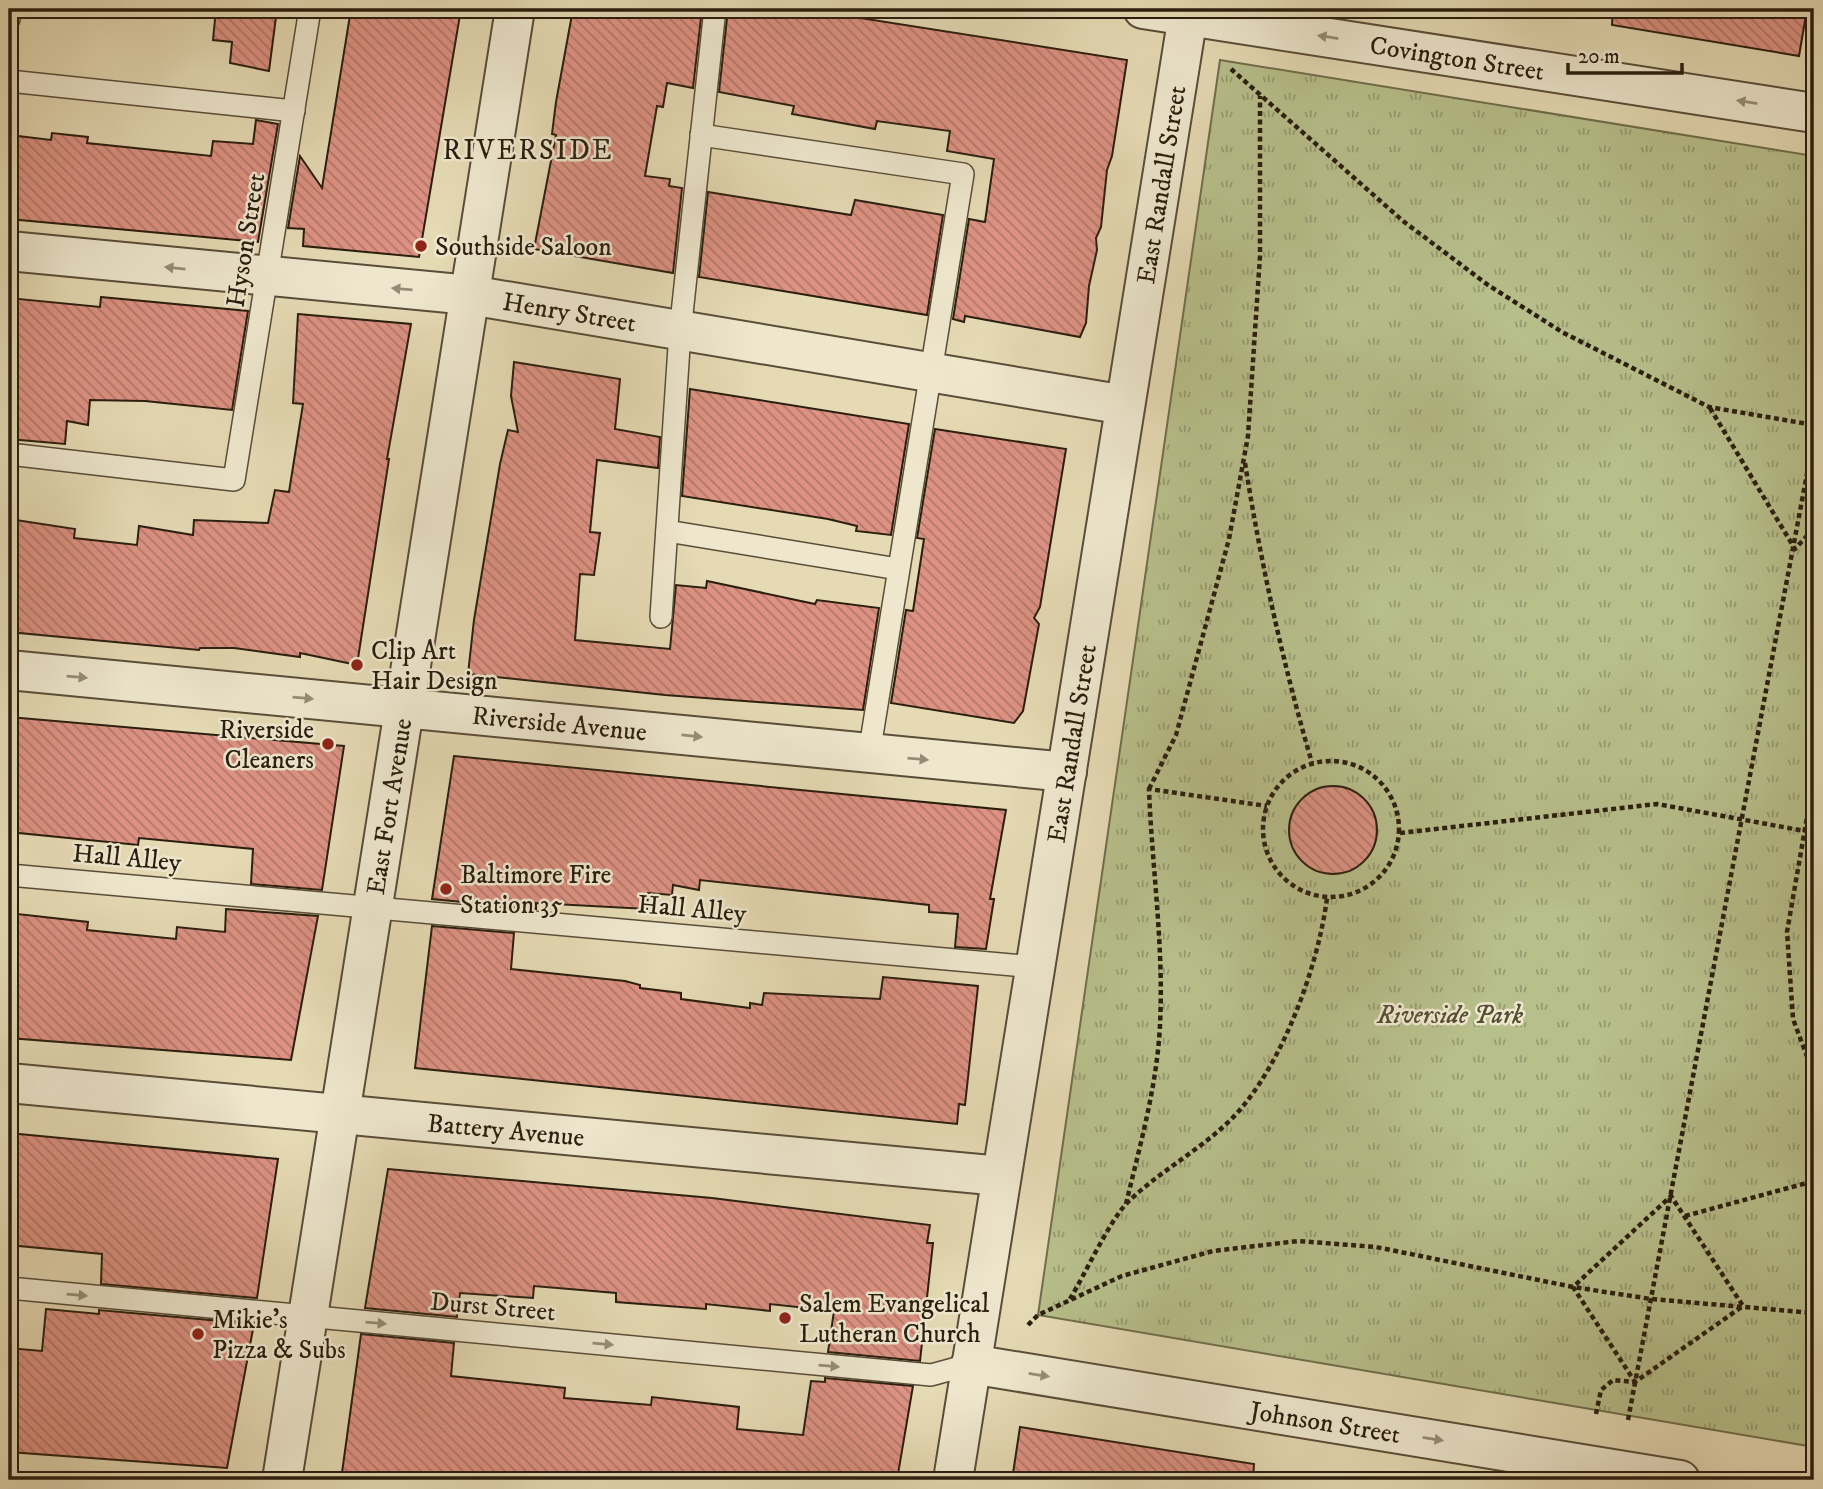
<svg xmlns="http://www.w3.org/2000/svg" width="1823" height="1489" viewBox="0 0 1823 1489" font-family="'IM FELL DW Pica',serif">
<defs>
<pattern id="park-tufts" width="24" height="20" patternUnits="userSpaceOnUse" patternTransform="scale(1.75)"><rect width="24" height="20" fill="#b7bf8b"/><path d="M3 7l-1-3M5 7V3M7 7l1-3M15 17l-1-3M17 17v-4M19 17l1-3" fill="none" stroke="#959b70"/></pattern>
<pattern id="building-back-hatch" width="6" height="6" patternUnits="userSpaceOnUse" patternTransform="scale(1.75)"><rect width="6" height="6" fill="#dd9283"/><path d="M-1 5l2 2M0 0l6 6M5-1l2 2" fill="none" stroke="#b3776a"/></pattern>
</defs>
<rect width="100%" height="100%" fill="#e5dab4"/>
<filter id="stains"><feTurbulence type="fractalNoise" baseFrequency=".00286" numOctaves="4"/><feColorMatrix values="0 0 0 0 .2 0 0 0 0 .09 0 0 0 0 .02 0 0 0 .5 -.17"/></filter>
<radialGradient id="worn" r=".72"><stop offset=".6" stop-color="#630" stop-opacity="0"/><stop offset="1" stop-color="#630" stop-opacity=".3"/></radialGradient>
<!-- park -->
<path fill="url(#park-tufts)" stroke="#706e4d" stroke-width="2" d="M 1220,60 L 1814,156 L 1814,1447 L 1038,1315 Z"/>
<!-- building -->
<g fill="url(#building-back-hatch)" stroke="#2a1e0f" stroke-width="2">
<path d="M 216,9 L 277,9 L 269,71 L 230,63 L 232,42 L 213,40 Z"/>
<path d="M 351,9 L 461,9 L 419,257 L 303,246 L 304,229 L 288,228 L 300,156 L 322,188 Z"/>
<path d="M 573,9 L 702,9 L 693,88 L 667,83 L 663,107 L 657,106 L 645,176 L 670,179 L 669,186 L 682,188 L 673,273 L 534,249 L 556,135 L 552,134 L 556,102 Z"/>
<path d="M 728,9 L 803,9 L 1127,60 L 1112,156 L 1107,170 L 1101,227 L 1096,238 L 1097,250 L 1089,286 L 1086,323 L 1080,337 L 965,316 L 964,322 L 953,319 L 969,219 L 985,222 L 994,159 L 947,151 L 950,131 L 877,121 L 875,129 L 792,114 L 794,106 L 719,92 Z"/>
<path d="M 1613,9 L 1807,9 L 1799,56 L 1612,25 Z"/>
<path d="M 256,120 L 278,124 L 258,242 L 9,219 L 9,135 L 51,140 L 52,133 L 88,137 L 87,143 L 211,156 L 213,141 L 253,144 Z"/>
<path d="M 708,192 L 851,215 L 855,200 L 943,215 L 927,315 L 699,277 Z"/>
<path d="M 101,297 L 248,311 L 232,410 L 145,401 L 90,400 L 88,425 L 67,421 L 65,444 L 9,439 L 9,298 L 100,307 Z"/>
<path d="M 298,314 L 411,324 L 387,459 L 389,459 L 357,665 L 300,653 L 300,657 L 234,648 L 200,648 L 199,650 L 9,632 L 9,519 L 75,529 L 74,538 L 137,545 L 139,526 L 193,535 L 194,520 L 268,523 L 275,490 L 289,492 L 303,404 L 293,403 Z"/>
<path d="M 514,362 L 620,379 L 615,429 L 660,437 L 658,468 L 597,460 L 590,532 L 600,533 L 594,575 L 580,574 L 575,640 L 670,649 L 676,585 L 706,588 L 707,581 L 815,604 L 817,600 L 879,608 L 863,710 L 665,695 L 468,674 L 474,620 L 500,464 L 508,430 L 518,432 L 511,396 Z"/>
<path d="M 690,389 L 909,424 L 891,535 L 856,531 L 857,526 L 828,519 L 682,496 Z"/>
<path d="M 935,429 L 1066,449 L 1040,607 L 1034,618 L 1039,624 L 1023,711 L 1014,723 L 891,703 L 906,610 L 913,611 L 924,539 L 917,538 Z"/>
<path d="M 9,717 L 344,746 L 322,890 L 251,884 L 253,849 L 139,838 L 138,845 L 9,832 Z"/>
<path d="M 454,756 L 1006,810 L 990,899 L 994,899 L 986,949 L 955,947 L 958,914 L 929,912 L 929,905 L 700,880 L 699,890 L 673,885 L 672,895 L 648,893 L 647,909 L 536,903 L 536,909 L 432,899 Z"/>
<circle cx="1333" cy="830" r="44"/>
<path d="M 226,909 L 318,916 L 291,1060 L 9,1038 L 9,913 L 88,922 L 87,930 L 176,939 L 177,927 L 225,932 Z"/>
<path d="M 432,926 L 514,933 L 511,969 L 625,981 L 640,985 L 640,988 L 681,993 L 681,999 L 750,1008 L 750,1003 L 762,1005 L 764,993 L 880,999 L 883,977 L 978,986 L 965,1105 L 959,1104 L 957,1124 L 415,1068 Z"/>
<path d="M 9,1133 L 278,1159 L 257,1298 L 101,1284 L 102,1254 L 9,1245 Z"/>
<path d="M 388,1169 L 712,1198 L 930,1225 L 927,1243 L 933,1243 L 920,1361 L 828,1352 L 834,1311 L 770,1304 L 770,1311 L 706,1304 L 706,1309 L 616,1302 L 616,1293 L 534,1286 L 533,1298 L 460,1293 L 457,1317 L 365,1308 Z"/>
<path d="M 46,1309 L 99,1314 L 99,1310 L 254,1324 L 227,1468 L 9,1452 L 9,1348 L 42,1351 Z"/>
<path d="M 361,1334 L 454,1343 L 451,1376 L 565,1388 L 564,1398 L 651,1405 L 652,1397 L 739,1407 L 737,1429 L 803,1435 L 811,1381 L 825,1382 L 825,1378 L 913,1386 L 897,1480 L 341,1480 Z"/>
<path d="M 1020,1427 L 1254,1464 L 1253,1480 L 1012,1480 Z"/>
</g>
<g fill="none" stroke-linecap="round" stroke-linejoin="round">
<defs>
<g id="service">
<path d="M 9,19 L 11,9"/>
<path d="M 9,81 L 294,111"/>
<path d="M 701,135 L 963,174 L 869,754"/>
<path d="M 9,454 L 234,480 L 310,9"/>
<path d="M 667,531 L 898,569"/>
<path d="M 661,617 L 680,332 L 715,9"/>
<path d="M 9,875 L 1035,967"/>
<path d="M 9,1288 L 931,1375 L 971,1364"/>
</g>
<g id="minor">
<path id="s1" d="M 1143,9 L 1814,113"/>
<path id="s2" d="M 9,251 L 470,295 L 1125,405"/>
<path id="s3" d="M 9,670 L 1067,772"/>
<path id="s4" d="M 9,1083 L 1001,1176"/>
<path id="s5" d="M 971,1364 L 1680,1480"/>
<path id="s6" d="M 953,1480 L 1189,9"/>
</g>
<g id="tertiary">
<path id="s7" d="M 282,1480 L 515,9"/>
</g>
</defs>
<!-- service casing -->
<use href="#service" stroke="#594d38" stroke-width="24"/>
<!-- minor casing -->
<use href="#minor" stroke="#594d38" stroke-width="42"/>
<!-- tertiary casing -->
<use href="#tertiary" stroke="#594d38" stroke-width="42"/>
<!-- path -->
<g stroke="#2a1e0f" stroke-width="4.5" stroke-dasharray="5 3.5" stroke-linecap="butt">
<path d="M 1231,69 L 1403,221 L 1488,285 L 1562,332 L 1709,407 L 1814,425"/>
<path d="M 1710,408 L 1795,549 L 1814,528"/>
<path d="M 1245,463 C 1261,564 1283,664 1312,763"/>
<circle cx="1331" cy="829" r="68"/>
<path d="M 1814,777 L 1787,932 L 1793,1019 L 1814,1075"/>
<path d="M 1149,789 L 1176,735 L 1229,539 L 1248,436 L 1260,256 L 1260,96"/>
<path d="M 1400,833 L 1657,804 L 1805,831"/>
<path d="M 1126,1204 C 1140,1145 1157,1086 1160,1025 C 1164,946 1152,868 1149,789 L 1267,806"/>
<path d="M 1685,1216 L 1814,1181"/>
<path d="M 1070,1299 C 1084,1276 1110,1220 1127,1203 C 1155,1175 1193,1154 1223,1127 C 1278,1079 1318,969 1327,898"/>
<path d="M 1028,1325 L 1038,1315 L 1122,1276 L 1213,1251 L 1298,1241 L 1376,1247 L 1573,1287 L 1651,1299 L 1814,1313"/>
<path d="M 1596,1414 L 1601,1390 L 1613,1380 L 1635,1382 L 1743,1306 L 1671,1196 L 1573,1287 L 1635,1382"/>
<path d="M 1628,1420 L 1814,437"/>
</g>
<!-- service -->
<use href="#service" stroke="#eee7ce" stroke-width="21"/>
<!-- minor -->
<use href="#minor" stroke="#eee7ce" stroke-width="38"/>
<!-- tertiary -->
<use href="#tertiary" stroke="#eee7ce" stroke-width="38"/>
</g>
<!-- one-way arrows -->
<defs><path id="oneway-solid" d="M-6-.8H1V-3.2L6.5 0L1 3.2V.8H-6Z" transform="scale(1.75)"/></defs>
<g fill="#968d78">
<use href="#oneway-solid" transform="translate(1328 37) rotate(-171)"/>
<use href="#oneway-solid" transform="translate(1747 102) rotate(-171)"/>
<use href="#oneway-solid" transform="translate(175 268) rotate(-174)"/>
<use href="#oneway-solid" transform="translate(402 289) rotate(-175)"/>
<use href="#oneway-solid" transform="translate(77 677) rotate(5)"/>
<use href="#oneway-solid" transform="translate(303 698) rotate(5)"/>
<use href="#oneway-solid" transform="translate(692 736) rotate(6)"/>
<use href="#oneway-solid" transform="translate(918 759) rotate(5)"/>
<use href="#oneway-solid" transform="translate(77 1295) rotate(5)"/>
<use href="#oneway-solid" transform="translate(376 1323) rotate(5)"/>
<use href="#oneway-solid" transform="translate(603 1344) rotate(5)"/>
<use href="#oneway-solid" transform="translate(829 1366) rotate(5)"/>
<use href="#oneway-solid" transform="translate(1039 1375) rotate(9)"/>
<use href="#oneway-solid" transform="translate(1433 1439) rotate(9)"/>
</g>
<!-- markers -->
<g fill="#8f2418" stroke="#eee7ce" stroke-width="2.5">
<circle cx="421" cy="246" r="7"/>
<circle cx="357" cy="665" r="7"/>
<circle cx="328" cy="744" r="7"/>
<circle cx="446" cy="889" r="7"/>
<circle cx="785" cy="1318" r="7"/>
<circle cx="198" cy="1334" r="7"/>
</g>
<g text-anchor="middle" stroke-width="5" stroke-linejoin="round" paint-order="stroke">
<!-- street labels -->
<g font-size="26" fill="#2a1e0f" stroke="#eee7ce">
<text dy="9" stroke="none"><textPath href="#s1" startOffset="318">Covington Street</textPath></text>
<text dy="9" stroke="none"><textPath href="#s6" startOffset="1312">East Randall Street</textPath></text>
<text transform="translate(245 240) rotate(-81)" y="9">Hyson Street</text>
<text dy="9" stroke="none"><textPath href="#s2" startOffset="564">Henry Street</textPath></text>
<text dy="9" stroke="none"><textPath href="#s3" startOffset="553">Riverside Avenue</textPath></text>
<text dy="9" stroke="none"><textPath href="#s6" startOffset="746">East Randall Street</textPath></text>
<text dy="9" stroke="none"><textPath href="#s7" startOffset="682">East Fort Avenue</textPath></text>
<text transform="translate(127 857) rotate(5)" y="9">Hall Alley</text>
<text transform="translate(692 908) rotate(5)" y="9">Hall Alley</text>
<text dy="9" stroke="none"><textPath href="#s4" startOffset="499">Battery Avenue</textPath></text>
<text transform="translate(493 1306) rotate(5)" y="9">Durst Street</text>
<text dy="9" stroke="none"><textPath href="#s5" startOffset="359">Johnson Street</textPath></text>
</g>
<!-- poi labels -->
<g font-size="26" fill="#2a1e0f" stroke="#eee7ce" text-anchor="start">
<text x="435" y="255">Southside Saloon</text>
<text x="371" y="659">Clip Art<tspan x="371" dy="30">Hair Design</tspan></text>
<text x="314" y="738" text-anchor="end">Riverside<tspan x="314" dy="30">Cleaners</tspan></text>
<text x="460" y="883">Baltimore Fire<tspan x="460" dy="30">Station 35</tspan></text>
<text x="799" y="1312">Salem Evangelical<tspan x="799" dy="30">Lutheran Church</tspan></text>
<text x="212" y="1328">Mikie's<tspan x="212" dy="30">Pizza &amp; Subs</tspan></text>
</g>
<!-- park labels -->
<g font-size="26" font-style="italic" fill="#544e34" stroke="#eee7ce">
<text x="1450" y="1023">Riverside Park</text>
</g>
<!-- neighbourhood labels -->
<g font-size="28" letter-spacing="2" fill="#2a1e0f" stroke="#eee7ce">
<text x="528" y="159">RIVERSIDE</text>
</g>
</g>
<!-- margin -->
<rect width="1823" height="1489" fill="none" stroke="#e5dab4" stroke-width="35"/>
<rect x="10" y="10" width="1802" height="1468" fill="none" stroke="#2a1e0f" stroke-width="3.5"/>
<rect x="18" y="18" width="1788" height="1454" fill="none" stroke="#2a1e0f" stroke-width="2"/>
<!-- scale -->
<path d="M1568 63v10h114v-10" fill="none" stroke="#2a1e0f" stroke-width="3.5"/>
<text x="1578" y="63" font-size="21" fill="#2a1e0f" stroke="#eee7ce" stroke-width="5" paint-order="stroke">20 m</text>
<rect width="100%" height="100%" filter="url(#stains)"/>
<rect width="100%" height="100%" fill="url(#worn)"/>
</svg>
